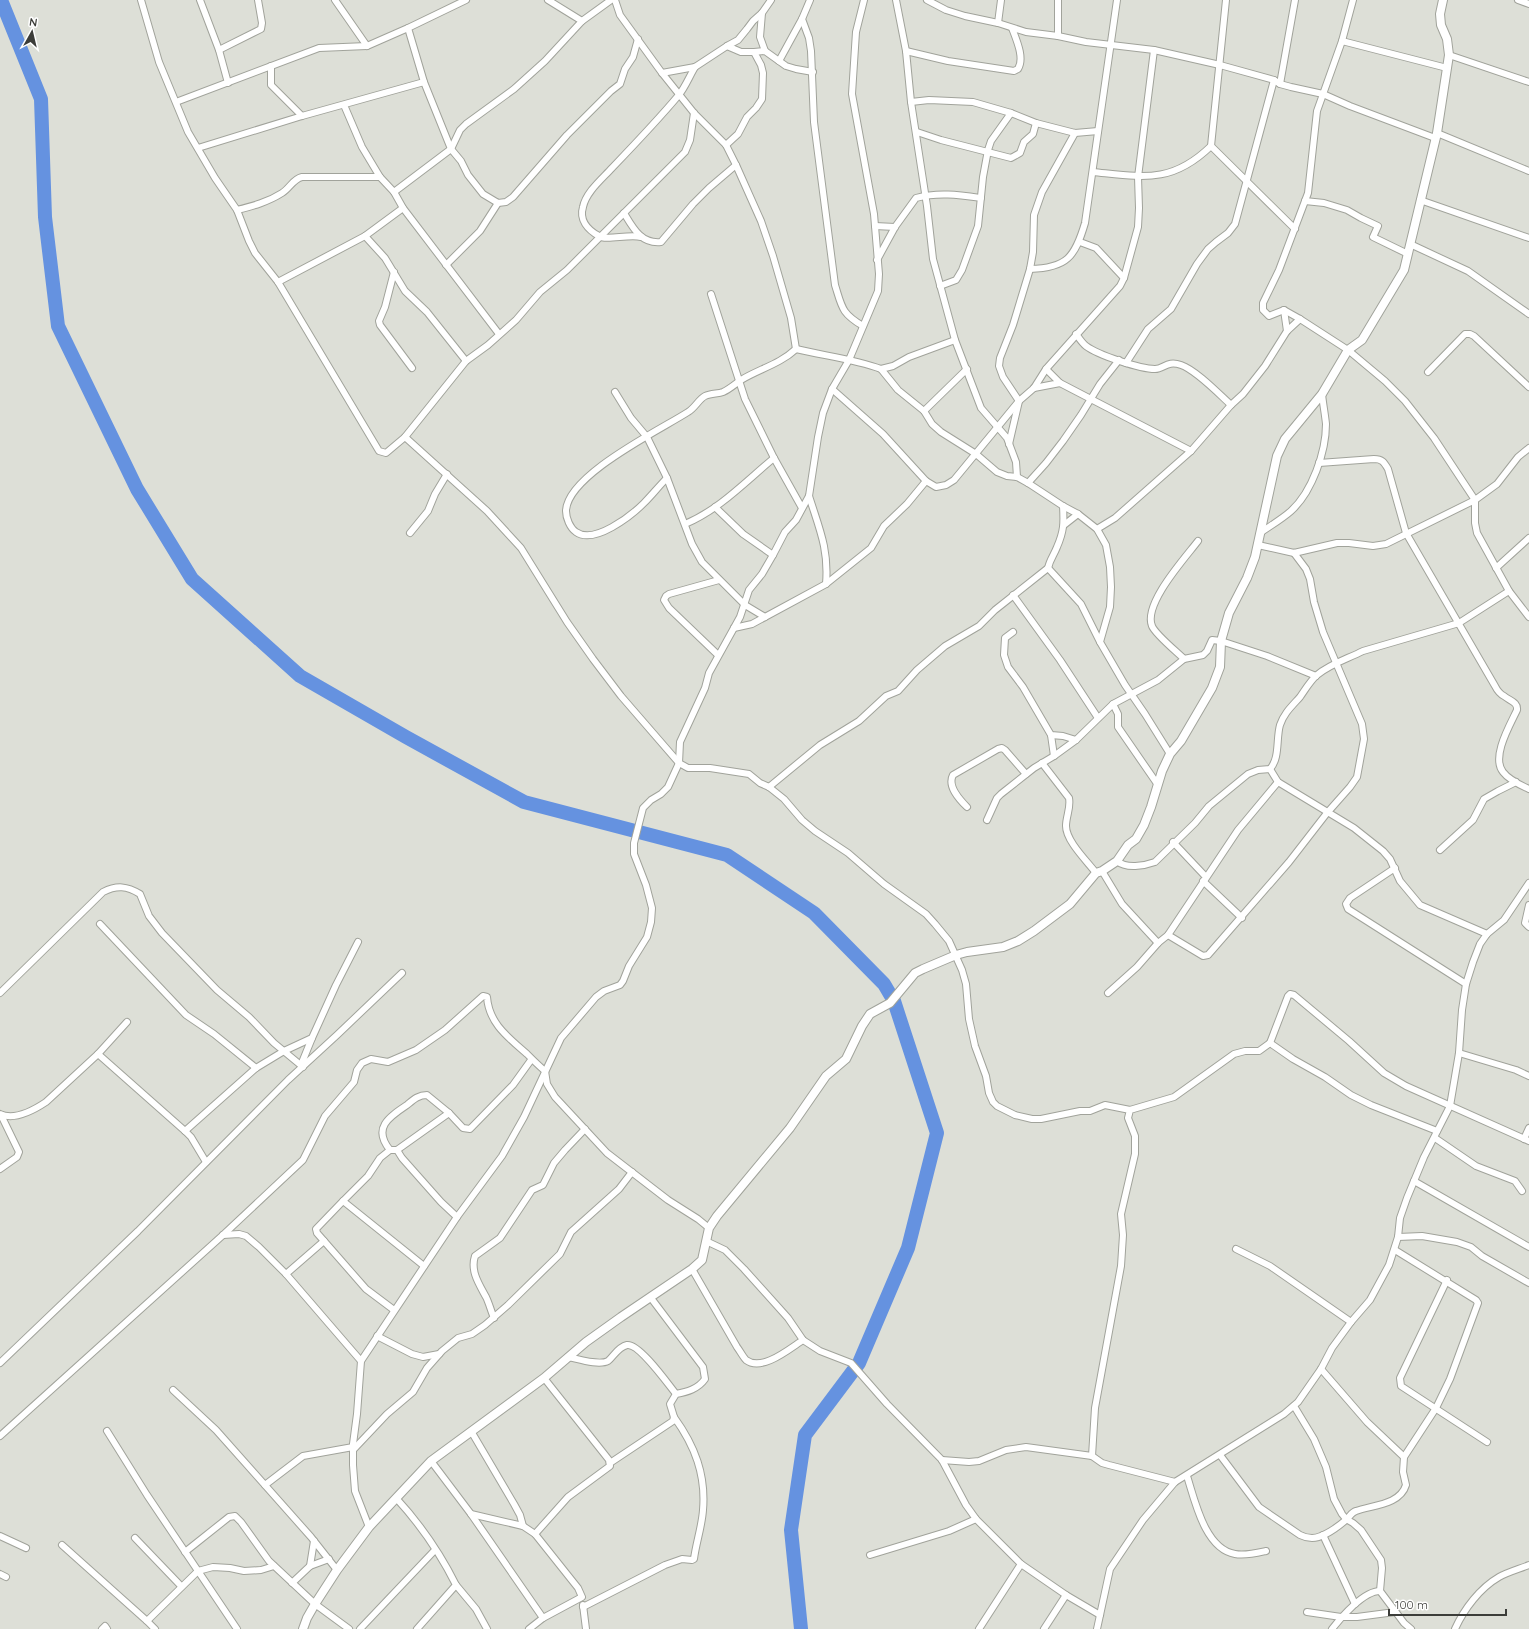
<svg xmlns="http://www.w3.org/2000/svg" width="1529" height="1629" viewBox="0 0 1529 1629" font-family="Quicksand,sans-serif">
<rect width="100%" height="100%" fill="#dddfd7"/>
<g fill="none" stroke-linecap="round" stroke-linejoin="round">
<!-- river -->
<path stroke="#6592e0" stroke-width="14" d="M 1,0 L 41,99 L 45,217 L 58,326 L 137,489 L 192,579 L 300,676 L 406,737 L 524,802 L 727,855 L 814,913 L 884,984 L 894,1001 L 937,1133 L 908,1248 L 859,1363 L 805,1435 L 791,1530 L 801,1629"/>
<defs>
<g id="minor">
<path d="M 141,0 L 159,62 L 188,132 L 215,178 L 237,210 L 249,241 L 255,253 L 278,282 L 379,451 L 386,453 L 405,437 L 466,361 L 488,345 L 516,320 L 540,292 L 567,270 L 685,152 L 690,140 L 694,113"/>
<path d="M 200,0 L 219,50 L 228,83"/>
<path d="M 335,0 L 367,46"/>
<path d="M 466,0 L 408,28 L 424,82 L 451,149 L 461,161 L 468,175 L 483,194 L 498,203 L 506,202 L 513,197 L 567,135 L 611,91 L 620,84 L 625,69 L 633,57 L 638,39"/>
<path d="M 548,0 L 582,21"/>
<path d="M 615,0 L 620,15 L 662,73 L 694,113 L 726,145 L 736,165 L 761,221 L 773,256 L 791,318 L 796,349"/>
<path d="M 810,0 L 802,19 L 809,38 L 811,51 L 814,122 L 835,285 C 842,307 841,313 863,326"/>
<path d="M 896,0 L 906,51 L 911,102 L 927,206 L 933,259 L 955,340 L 981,408 L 1007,438 L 1016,462 L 1017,477"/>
<path d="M 927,0 L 946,10 L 965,16 L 998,23 L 1026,32 L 1058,36 L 1086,42 L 1154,50 L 1220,65 L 1274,80 L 1280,84 L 1291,87 L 1323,94 L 1350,106 L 1435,138"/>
<path d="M 1058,0 L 1058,36"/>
<path d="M 1353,0 L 1342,41 L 1317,111 L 1308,193 L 1279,270 L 1263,303 L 1263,310 L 1269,316 L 1284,310 L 1300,319 L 1348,350 L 1385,381 L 1405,401 L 1434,438 L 1475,500 L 1475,523 L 1477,533 L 1509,591 L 1529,617"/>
<path d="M 1518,0 L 1529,4"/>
<path d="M 762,13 L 760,37 L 765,51"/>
<path d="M 998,23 L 1001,0"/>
<path d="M 1342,41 L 1447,68"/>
<path d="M 219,50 L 261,29 L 262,23 L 258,0"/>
<path d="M 906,51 L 948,61 L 1014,71 L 1018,69 C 1025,58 1016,39 1012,28"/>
<path d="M 754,52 L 765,51 L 786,66 L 796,69 L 813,72"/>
<path d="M 1449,55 L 1529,82"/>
<path d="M 779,61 L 802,19"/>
<path d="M 271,66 L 271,85 L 302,116"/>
<path d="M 662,73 L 695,67 L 727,46 L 738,40 L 747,29 L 753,21 L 762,13 L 771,0"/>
<path d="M 1280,84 L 1295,0"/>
<path d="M 176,102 L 319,48 L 367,46 L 408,28"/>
<path d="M 911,102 L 929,100 L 973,102 L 1011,113 L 1036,123 L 1075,133 L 1098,131"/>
<path d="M 344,105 L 362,147 L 380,177"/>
<path d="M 917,132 L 941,140 L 1011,158 L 1020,153 L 1024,142 L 1033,134 L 1036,123"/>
<path d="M 1437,133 L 1529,171"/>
<path d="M 726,145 L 738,134 L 747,117 L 756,108 L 762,99 L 763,73 L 761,65 L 754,52 L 741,52 L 727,46"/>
<path d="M 1211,146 L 1295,229"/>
<path d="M 198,148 L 302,116 L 424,82"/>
<path d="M 1093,172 C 1143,177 1172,184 1211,146 L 1226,0"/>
<path d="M 394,192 L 451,149 L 460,130 L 466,124 L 514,89 L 545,61 L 582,21 L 611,0"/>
<path d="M 1420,200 L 1529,238"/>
<path d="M 1305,201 L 1324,203 L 1347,210 L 1361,218 L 1378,226 L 1373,237 L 1408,254"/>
<path d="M 237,210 C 253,206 268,202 282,193 C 290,188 293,179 302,177 L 380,177 L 394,192 L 403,208 L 499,334"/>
<path d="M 624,213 C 633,228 641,244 661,242 L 693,204 L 709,188 L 736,165"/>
<path d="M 875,226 L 895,227"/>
<path d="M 365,236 L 385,258 L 405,291 L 427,312 L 466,361"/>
<path d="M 641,237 C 628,234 606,241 599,236 C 588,230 579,220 583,207 C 586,192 602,179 612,168 C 634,145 657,121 678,96 C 685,88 689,77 695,67"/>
<path d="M 1080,242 L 1096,248 L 1124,278"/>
<path d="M 1410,244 L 1468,271 L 1529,314"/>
<path d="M 877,260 L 895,227 L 916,198 C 938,192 959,195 981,198"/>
<path d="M 446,265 L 480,231 L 498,203"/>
<path d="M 1030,269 C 1067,268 1075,257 1085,223 L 1117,0"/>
<path d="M 394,272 L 385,307 L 379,321 L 380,325 L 412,368"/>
<path d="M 278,282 L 365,236 L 403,208"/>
<path d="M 940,286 L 956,280 L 962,270 L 978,226 L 983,177 L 988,150 L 991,141 L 1011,113"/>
<path d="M 711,294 L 745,399 L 774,458 L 802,508"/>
<path d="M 1284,310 L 1287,331"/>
<path d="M 1076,334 C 1079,338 1082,343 1086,346 C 1098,355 1140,369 1155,369 C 1164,369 1167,360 1181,365 C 1196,370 1219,394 1231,405"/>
<path d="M 955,340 L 909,357 L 893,366 L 881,369 L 898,390 L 924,411 L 932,424 L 941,432 L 976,454 L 997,472 L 1007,476 L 1017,477 L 1028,483 L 1063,506 L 1078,514 L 1097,529 L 1106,545 L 1110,567 L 1111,587 L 1110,607 L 1100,642 L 1125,685 L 1145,714 L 1170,754"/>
<path d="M 796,349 C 825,356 854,359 881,369"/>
<path d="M 1126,363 L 1148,329 L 1171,309 L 1197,264 L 1208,249 L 1216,242 L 1228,233 L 1235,224 L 1274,80"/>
<path d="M 1428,372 L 1465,334 L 1470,334 L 1474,336 L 1529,387"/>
<path d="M 1060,383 L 1191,451"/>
<path d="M 1034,388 L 1060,383 L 1046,369"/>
<path d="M 832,389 L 883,434 L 926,481"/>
<path d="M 615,392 L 631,418 L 647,437 L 667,478 L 692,544 L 702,562 L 745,605 L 765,617"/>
<path d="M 924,411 L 967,369"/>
<path d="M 405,437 L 487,511 L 521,548 L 567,622 L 593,659 L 621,696 L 679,763 L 688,768 L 710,768 L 749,774 L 760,783 L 769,787 L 784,799 L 802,820 L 815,831 L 848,853 L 884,884 L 926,914 L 935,924 L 949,941 L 962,970 L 966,984 L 969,1019 L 975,1046 L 986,1076 L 989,1093 L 993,1102 L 997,1106 L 1015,1115 L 1032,1119 L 1041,1119 L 1080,1111 L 1090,1111 L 1105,1105 L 1130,1110"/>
<path d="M 1009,444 L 1019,401 L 1003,377 L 999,366 L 1000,358 L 1013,325 L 1030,269 L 1033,252 L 1034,215 L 1042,192 L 1075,133"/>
<path d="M 1319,463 L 1374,459 C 1382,459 1384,462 1388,469 L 1406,533 L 1495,686 C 1497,690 1500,694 1504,696 C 1510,701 1518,702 1517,710 C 1510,725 1491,757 1503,772 C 1509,780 1520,785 1529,789"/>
<path d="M 667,478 C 659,486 652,495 644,503 C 631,516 594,545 576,532 C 570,528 566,518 566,511 C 567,475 660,430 688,412 C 695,408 699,399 705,396 C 711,393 718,394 723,392 C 730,389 735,384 741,380 C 759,369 780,364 796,349"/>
<path d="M 1028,483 L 1046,463 L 1063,441 L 1081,415 L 1100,384 L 1119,360"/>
<path d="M 809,496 C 819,528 829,549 826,584"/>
<path d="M 715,507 L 743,534 L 773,555"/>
<path d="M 685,524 C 719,510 746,481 774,458"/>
<path d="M 1064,525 L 1078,514"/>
<path d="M 1097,529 L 1115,518 L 1191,451 L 1231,405 L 1243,394 L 1265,366 L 1287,331 L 1300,319"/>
<path d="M 410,533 L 428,511 L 435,494 L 447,474"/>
<path d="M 1260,533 C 1270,526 1282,519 1291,511 C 1312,492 1326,452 1326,424 C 1325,414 1323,404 1322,394"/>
<path d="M 1258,545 L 1294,553 L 1337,543 L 1349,543 L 1373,546 L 1386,544 L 1475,500 L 1497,484 L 1518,457 L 1529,448"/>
<path d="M 1048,568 L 1081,604 L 1100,642"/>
<path d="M 1496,568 L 1529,538"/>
<path d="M 1013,595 L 1060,660 L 1098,718"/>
<path d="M 734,628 L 752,624 L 826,584 L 871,548 L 884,526 L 907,504 L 926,481 L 936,487 L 946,485 L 954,480 L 1019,401 L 1034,388 L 1046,369 L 1120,286 L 1124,278 L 1138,227 L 1139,208 L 1138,177 L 1154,50"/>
<path d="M 1013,632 L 1005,638 L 1004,655 L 1008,667 L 1023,687 L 1051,735 L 1063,736 L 1076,740"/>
<path d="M 718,655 L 669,608 L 664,600 L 666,596 L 669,594 L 719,580"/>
<path d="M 1184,659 C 1177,652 1155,634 1152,626 C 1143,604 1185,558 1198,541"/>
<path d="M 1113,704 L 1118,714 L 1118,727 L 1158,785"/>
<path d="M 1051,735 L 1054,756"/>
<path d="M 1042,763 L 1069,798 C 1071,808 1066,816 1066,826 C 1066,841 1087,861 1096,873"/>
<path d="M 1270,769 L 1278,782 L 1354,828 L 1383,851 L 1390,859 L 1400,881 L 1420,905 L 1487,934"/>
<path d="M 769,787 L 820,745 L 859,721 L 886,696 L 898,691 L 917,670 L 945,646 L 979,626 L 995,610 L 1048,568 C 1050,559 1054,555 1057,547 C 1064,531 1064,523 1063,506"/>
<path d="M 967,807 C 959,799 947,786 953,775 L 998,749 L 1002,748 L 1005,750 L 1026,774"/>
<path d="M 987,820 L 997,798 L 1001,794 L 1034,768 L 1054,756 L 1076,740 L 1113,704 L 1158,680 L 1184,659 L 1203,655 L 1207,651 L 1212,640 L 1221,641 L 1267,656 L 1316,676"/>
<path d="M 1173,842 L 1206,877"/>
<path d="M 1440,850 L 1473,820 L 1484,799 L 1498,791 L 1516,782"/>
<path d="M 1117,861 C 1126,869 1144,866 1155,862 L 1195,823 L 1209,806 L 1248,774 L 1258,770 L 1270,769 C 1280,758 1276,739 1280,725 C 1284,713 1292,706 1300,697 C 1305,690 1310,681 1317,675 C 1330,664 1347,659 1363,651 L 1459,623 L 1509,591"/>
<path d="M 1395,868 L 1350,898 L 1346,904 L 1348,909 L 1466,984"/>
<path d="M 1102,871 L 1122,904 L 1158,943"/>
<path d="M 1203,881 L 1242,918"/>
<path d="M 1529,905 L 1525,923 L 1529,927"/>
<path d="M 100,924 L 186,1015 L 214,1034 L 256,1068"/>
<path d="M 1168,935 L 1203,956 L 1208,955 L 1289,862 L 1327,813 L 1350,787 L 1357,777 L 1364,739 L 1362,724 L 1323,632 L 1314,602 L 1310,579 L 1306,569 L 1294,553"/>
<path d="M 0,993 L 103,892 C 117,885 127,886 140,894 L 149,916 L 162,933 L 217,990 L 249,1017 L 274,1043 L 303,1067"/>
<path d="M 1108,993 L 1137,967 L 1158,943 L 1168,935 L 1238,830 L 1278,782"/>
<path d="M 1270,1043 L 1288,996 L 1290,994 L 1294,995 L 1349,1041 L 1384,1073 L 1406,1086 L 1529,1141"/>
<path d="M 1459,1053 L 1516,1070 L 1529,1076"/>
<path d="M 98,1054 L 185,1131 L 191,1137 L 206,1162"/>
<path d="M 301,1065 L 312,1038"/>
<path d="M 0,1114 C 15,1121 34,1110 46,1102 L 98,1054 L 127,1022"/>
<path d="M 185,1131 L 256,1068 L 284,1051 L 312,1038 L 336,985 L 358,942"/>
<path d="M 1435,1138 L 1476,1166 L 1515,1181 L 1522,1191"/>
<path d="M 1524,1139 L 1529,1128"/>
<path d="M 390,1150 L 380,1158 L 368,1176 L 343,1201 L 424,1266"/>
<path d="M 397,1150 L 449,1113"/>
<path d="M 0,1169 L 17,1157 L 19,1152 L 1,1115"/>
<path d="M 1414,1181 L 1529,1247"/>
<path d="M 457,1217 L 441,1202 L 402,1158 L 397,1150 L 390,1150 C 372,1128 389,1117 407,1105 C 413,1100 418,1095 427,1095 L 449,1113 L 463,1128 L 470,1129 L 513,1085 L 531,1060"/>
<path d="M 223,1235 L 239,1234 L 246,1236 L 259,1247 L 286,1274 L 361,1361"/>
<path d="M 1398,1237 L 1422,1236 L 1457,1242 L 1471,1247 L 1482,1256 L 1529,1283"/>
<path d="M 324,1241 L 366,1289 L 394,1310"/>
<path d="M 706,1241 L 725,1250 L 744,1269 L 788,1318 L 803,1340 L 820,1351 L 851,1363 L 887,1404 L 942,1460 L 966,1505 L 976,1519 L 1021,1564 L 1066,1595 L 1100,1615"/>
<path d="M 1236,1249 L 1270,1266 L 1351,1322"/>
<path d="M 692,1269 L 737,1347 C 740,1351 743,1357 746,1360 C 762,1372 789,1349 803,1340"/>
<path d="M 286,1274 L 324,1241 L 317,1233 L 316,1229 L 343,1201"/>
<path d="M 1447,1280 L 1400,1378 L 1401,1386 L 1487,1442"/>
<path d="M 494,1318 C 491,1311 489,1303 486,1297 C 479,1284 470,1271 475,1256 L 500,1238 L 532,1190 L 543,1185 L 554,1163 L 565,1150 L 585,1129"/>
<path d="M 377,1336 L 412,1354 L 423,1357 L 439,1354"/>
<path d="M 568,1357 C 578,1359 599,1366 608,1361 C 614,1356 618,1347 627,1345 C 639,1343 668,1384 676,1394"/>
<path d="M 0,1363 L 138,1231 L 288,1080 L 337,1035 L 402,973"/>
<path d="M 1321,1369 L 1367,1422 L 1404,1457"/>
<path d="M 173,1390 L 216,1430 L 311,1537 L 337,1570"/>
<path d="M 1294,1406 L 1314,1439 L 1326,1467 L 1334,1499 L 1342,1514 L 1346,1519 L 1353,1523 L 1361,1530 L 1381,1560 L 1382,1568 L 1380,1591 L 1404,1623 L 1411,1629"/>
<path d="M 107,1431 L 147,1495 L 237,1629"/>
<path d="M 471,1431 L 514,1504 L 520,1515 L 523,1526"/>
<path d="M 0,1436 L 223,1235 L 303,1160 L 325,1116 L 354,1082 L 357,1070 L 362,1063 L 371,1059 L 388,1062 L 416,1050 L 445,1030 L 483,996 L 487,997 C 489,1024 509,1038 527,1054 C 533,1060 539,1066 545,1071 L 547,1084 L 555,1097 L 607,1153 L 668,1200 L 698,1219 L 709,1228"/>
<path d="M 353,1450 L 387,1414 L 413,1392 L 427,1368 L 442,1351 L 458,1338 L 472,1334 L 485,1325 L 508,1305 L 560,1254 L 571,1232 L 619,1189 L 632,1172"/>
<path d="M 1220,1455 L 1259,1507 L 1300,1535 C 1304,1537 1307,1538 1312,1538 C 1323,1538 1339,1526 1347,1519 C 1350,1516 1352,1512 1356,1511 C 1372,1505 1400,1505 1406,1485 L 1403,1472 L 1404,1457 L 1436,1408 L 1450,1379 L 1478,1303 L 1476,1300 L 1395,1250"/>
<path d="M 1092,1456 L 1095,1408 L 1121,1266 L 1123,1235 L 1121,1214 L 1135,1154 L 1135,1136 L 1128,1118 L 1130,1110 L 1174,1097 L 1234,1054 L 1245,1051 L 1259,1051 L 1270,1043 L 1293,1059 L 1325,1077 L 1351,1095 L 1371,1105 L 1437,1131"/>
<path d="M 942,1460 L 969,1462 L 979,1461 L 1006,1450 L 1026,1447 L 1092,1456 L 1102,1463 L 1109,1465 L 1175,1482"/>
<path d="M 431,1461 L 471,1514 L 523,1526 L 535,1534 L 578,1588 L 582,1597 L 543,1618 L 529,1629"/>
<path d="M 610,1463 L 673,1421 L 674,1417 L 670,1404 L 676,1394 C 687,1392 698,1389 705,1379 L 703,1367 L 651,1298"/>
<path d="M 1187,1476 C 1195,1501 1205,1549 1235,1554 C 1245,1556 1257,1553 1266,1551"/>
<path d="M 265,1485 L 303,1456 L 353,1447"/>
<path d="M 396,1498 C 420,1524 440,1553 456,1585 L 417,1629"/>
<path d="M 471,1514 L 543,1618"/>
<path d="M 369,1527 L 355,1491 L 353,1465 L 353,1444 L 357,1414 L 361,1361 L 457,1217 L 502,1156 L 524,1117 L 561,1038 L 596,997 L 604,991 L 620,985 L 623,981 L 629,966 L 647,937 L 651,922 L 652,908 L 646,885 L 634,854 L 634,843 L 643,808 L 651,800 L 661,794 L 668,787 L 679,763 L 680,742 L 705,688 L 709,673 L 740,617 L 749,590 L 762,574 L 773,555 L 785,532 L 796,520 L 809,496 L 818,437 L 823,413 L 832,389 L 849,360 L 878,291 L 879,274 L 874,214 L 852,94 L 856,32 L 864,0"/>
<path d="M 535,1534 L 568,1497 L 610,1466 L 609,1460 L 544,1378"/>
<path d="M 1323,1535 L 1355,1604"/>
<path d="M 0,1536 L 26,1548"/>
<path d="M 135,1538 L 181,1586"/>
<path d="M 62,1545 L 147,1621 L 155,1629"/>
<path d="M 185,1552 L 229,1517 L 235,1516 L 241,1522 L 269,1561 L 315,1604 L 349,1629"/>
<path d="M 870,1555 L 949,1531 L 976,1519"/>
<path d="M 310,1566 L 329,1559"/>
<path d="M 0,1574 L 6,1577"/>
<path d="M 292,1583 L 310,1566 L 314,1541"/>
<path d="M 456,1585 L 476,1609 L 487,1629"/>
<path d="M 583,1605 L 586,1629"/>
<path d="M 583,1607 L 665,1565 L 682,1559 L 692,1560 L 694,1559 C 696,1543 702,1526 703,1510 C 706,1475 695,1446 674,1417"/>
<path d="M 1307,1612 L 1341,1617 L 1357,1617 L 1395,1612"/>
<path d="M 147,1621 L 198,1571 L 213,1567 L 230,1568 L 244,1571 L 261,1570 L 274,1566"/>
<path d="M 102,1629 L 105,1626 L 107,1629"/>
<path d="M 360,1629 L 435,1550"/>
<path d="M 979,1629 L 1021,1564"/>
<path d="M 1044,1629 L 1066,1595"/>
<path d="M 1097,1629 L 1110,1569 L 1143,1520 L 1175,1482 L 1284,1414 L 1298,1402 L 1321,1369 L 1332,1348 L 1351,1322 L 1370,1300 L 1389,1265 L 1398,1237 L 1400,1218 L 1407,1198 L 1424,1157 L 1450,1106 L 1459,1053 L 1462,1010 L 1466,984 L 1473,962 L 1480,944 L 1487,934 L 1504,920 L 1529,883"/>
<path d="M 1332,1629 C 1342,1616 1364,1591 1380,1591"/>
<path d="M 1455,1629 C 1464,1609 1480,1588 1499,1577 C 1508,1572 1519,1569 1529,1565"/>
</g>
<path id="tertiary" d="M 303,1629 L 307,1618 L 315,1604 L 337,1570 L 369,1527 L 431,1461 L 544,1378 L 586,1342 L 621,1317 L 692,1269 L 702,1260 L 709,1228 L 717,1216 L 790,1128 L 826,1076 L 846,1059 L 862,1026 L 870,1014 L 890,1003 L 915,973 L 923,969 L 956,955 L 967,952 L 1003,947 L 1018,941 L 1034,931 L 1070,904 L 1096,873 L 1102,871 L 1117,861 L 1128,845 L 1136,839 L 1144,825 L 1151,807 L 1162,771 L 1170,754 L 1181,741 L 1212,688 L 1220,667 L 1221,641 L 1229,613 L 1247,578 L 1255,557 L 1277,456 L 1285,439 L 1322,394 L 1348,350 L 1362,340 L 1404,270 L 1437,133 L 1449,55 L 1447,39 L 1441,25 L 1440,14 L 1443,0"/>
</defs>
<!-- minor casing -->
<use href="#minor" stroke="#a1a39b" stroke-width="8"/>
<!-- tertiary casing -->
<use href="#tertiary" stroke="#a1a39b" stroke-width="10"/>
<!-- minor -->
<use href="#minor" stroke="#fff" stroke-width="6"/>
<!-- tertiary -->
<use href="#tertiary" stroke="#fff" stroke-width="8"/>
</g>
<!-- north arrow -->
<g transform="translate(32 32) rotate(8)" stroke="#ffffff" stroke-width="3" paint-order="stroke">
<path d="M0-3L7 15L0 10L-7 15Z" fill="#3c3d39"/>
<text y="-6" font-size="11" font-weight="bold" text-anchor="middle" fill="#3c3d39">N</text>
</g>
<!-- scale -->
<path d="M1389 1609v6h117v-6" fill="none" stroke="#3c3d39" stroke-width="2"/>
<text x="1395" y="1609" font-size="12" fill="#3c3d39" stroke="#ffffff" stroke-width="3" paint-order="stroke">100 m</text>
</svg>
